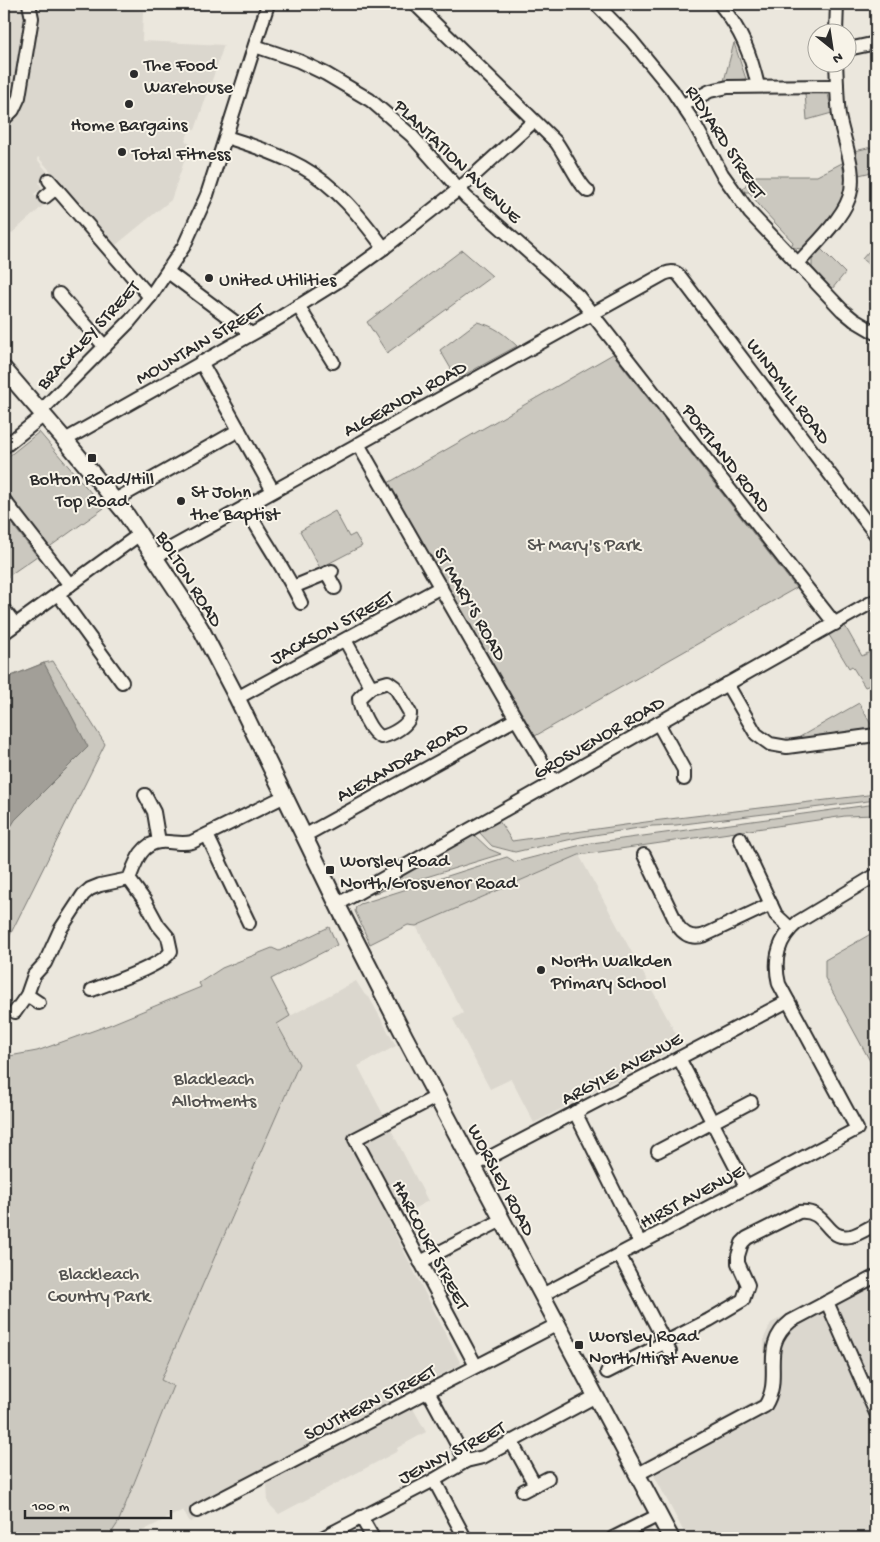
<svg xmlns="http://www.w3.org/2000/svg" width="880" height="1542" viewBox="0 0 880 1542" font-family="'Gochi Hand',sans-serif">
<rect width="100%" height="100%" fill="#ebe7dd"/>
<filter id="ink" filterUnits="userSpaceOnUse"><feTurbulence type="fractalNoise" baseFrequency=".02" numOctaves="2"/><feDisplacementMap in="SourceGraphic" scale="10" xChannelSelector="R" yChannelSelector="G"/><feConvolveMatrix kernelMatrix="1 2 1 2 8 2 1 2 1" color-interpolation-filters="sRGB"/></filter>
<g filter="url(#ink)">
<!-- built -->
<g fill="#dbd7ce">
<path d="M 4,4 L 40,4 L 40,6 L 53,4 L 89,4 L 143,11 L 142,41 L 224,45 L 195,130 L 190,129 L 185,141 L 190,144 L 171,200 L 116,245 L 38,157 L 37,159 L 49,174 L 39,183 L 42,188 L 34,194 L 44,205 L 4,240 Z"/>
<path d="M 579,855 L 682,1045 L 534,1123 L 511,1079 L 490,1089 L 453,1019 L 463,1013 L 416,926 Z"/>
<path d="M 356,981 L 365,995 L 369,997 L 396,1046 L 358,1066 L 428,1201 L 389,1222 L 461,1364 L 405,1394 L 426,1432 L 397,1448 L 398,1451 L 279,1514 L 268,1503 L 267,1482 L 190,1522 L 183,1510 L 129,1538 L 108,1538 L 118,1523 L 173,1386 L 161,1380 L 299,1064 L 277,1023 Z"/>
<path d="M 876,1267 L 876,1538 L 687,1538 L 646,1460 L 759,1399 L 764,1392 L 764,1338 L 771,1323 Z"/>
<path d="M 643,1513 L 656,1538 L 595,1538 Z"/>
</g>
<!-- green -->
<g fill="#cbc8bf" stroke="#7b7a75">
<path d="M 734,43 L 746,79 L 724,81 Z"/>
<path d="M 805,93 L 828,94 L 832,113 L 807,120 Z"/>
<path d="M 876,146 L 876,171 L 859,175 L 855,151 Z"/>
<path d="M 842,163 C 844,173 846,184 844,194 C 842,205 810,243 800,249 L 791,247 L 793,242 L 763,210 L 749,192 L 745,192 L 743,189 L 752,176 L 817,176 Z"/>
<path d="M 876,243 L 876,271 L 862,259 Z"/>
<path d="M 821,249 L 845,273 L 832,289 L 812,267 L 812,260 Z"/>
<path d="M 462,250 L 492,276 L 387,353 L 367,322 Z"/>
<path d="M 477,322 C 495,326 504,334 517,346 L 457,379 L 440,350 Z"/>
<path d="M 613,354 L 796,588 L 535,736 L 388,483 Z"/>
<path d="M 39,432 L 104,508 L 48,548 L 4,490 L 4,460 Z"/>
<path d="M 335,511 L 349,537 L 355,534 L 362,546 L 320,568 L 300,531 Z"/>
<path d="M 4,514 L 37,556 L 4,579 Z"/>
<path d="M 845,626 L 862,656 L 876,649 L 876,683 L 865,687 L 852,666 L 849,668 L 829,635 Z"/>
<path d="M 53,661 L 105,744 L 4,947 L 4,679 L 44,663 Z"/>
<path d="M 859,703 L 873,728 L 798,739 L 798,738 Z"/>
<path d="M 876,794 L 876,800 L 676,825 L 652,826 L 581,837 L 515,852 L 492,846 L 479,832 L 499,821 L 512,841 L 653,821 Z"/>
<path d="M 876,804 L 876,815 L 845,816 L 579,855 L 416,926 L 408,925 L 370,944 L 355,911 L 356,907 L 360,904 L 507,857 L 515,862 L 585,844 Z"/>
<path d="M 474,835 L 489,849 L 501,854 L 368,895 Z"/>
<path d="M 329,927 L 337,945 L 271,979 L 290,1016 L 277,1024 L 299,1064 L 161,1380 L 173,1386 L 118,1523 L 108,1538 L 105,1536 L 93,1538 L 4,1538 L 4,1057 L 37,1051 L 109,1025 L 201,987 L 199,983 L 222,968 L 272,948 L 279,951 Z"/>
<path d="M 876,931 L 876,1072 L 825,978 L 825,960 Z"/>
</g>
<!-- water -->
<path fill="#a29f98" stroke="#72716c" d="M 44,663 L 88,747 L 15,820 L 4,838 L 4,679 Z"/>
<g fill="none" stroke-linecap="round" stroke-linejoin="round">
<defs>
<g id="minor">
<path d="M 415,4 L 556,142 C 565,154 579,185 588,191"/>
<path d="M 596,4 L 631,40 L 672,90 L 694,123 L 722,174 L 750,213 L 842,310 L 854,320 L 876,333"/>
<path d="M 720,4 C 742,32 750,52 758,86"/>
<path d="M 836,32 L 837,4"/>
<path d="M 255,46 L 299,61 L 326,74 L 370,100 L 412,136 L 466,197 L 578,296 L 835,624"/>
<path d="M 848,49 L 876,43"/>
<path d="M 683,105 L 710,91 L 728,87 L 837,86"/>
<path d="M 4,119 L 13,110 L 19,97 L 32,18 L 29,4"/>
<path d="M 226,137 C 252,145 278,154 302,167 C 336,186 361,217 384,248"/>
<path d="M 49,180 L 150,297"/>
<path d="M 45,197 L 56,188"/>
<path d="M 797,264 C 812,248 842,219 849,198 C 858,173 844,142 839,116 C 837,98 837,80 836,62"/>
<path d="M 168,272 L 251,334"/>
<path d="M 59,294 L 105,347"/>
<path d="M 298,306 L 333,362"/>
<path d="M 201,362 L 273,491"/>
<path d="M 41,411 L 130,321 L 150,297 L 184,246 L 207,195 L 268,4"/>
<path d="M 65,440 L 268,325 L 337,282 L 384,248 L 459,189 L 534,121"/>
<path d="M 358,444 L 516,719 L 554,782"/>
<path d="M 4,447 L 44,415"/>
<path d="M 4,500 L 70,585"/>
<path d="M 115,500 L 239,430"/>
<path d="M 245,506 C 263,539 285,569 301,603"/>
<path d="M 155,557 L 664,274 C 673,270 677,272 682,279 L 876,535"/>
<path d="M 327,573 L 335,588"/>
<path d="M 293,587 L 332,571"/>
<path d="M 58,594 L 122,682"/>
<path d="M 4,610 L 15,624"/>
<path d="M 4,633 L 140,534"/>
<path d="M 345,640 L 371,687"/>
<path d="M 388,682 L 395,687 L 410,713 C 411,725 391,735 381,737 C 371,734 359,708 359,698 L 371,687 Z"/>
<path d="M 727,684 L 756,734 L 770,744 L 787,747 L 876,735"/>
<path d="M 237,698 L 441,587"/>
<path d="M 658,723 L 684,770 L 684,779"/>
<path d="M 145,795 L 154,812 L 159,842"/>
<path d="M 207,835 L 249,923"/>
<path d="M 304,836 L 516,719"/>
<path d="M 740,838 L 776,915 L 790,928"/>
<path d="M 644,855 L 678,926 C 685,936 694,939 705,935 L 771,904"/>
<path d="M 338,904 L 876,600"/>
<path d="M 92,990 C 109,983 163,966 171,951 L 168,937 L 158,925 L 145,901 L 129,879"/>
<path d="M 27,995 L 39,1003"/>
<path d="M 15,1012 L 27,995 L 34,975 L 45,963 L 60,930 L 83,895 L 90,889 L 100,885 L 129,879 C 135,864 141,843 160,842 C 172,841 181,845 192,842 L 285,796"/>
<path d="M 679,1058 L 746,1187"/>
<path d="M 436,1097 L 355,1139 L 476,1366"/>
<path d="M 575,1112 L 640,1243"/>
<path d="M 658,1151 L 751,1102"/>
<path d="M 473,1166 L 788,1001"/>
<path d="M 619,1254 L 670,1352"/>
<path d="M 420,1262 L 502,1220"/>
<path d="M 542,1295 L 857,1129 L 779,984 C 773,959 778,939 798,922 L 876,875"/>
<path d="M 827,1302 L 876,1413"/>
<path d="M 607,1372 L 709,1320 L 743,1300 L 748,1285 L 738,1263 L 738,1256 L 742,1243 L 747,1238 L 799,1212 C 829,1209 824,1241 851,1236 C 859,1234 868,1228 876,1224"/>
<path d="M 428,1391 L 466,1461"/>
<path d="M 511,1441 L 535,1485"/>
<path d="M 638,1474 L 765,1406 C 784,1376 758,1347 791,1321 L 876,1276"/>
<path d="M 434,1480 L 465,1538"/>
<path d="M 523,1491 L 548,1478"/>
<path d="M 197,1511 L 558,1324"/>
<path d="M 361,1517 L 373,1538"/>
<path d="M 322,1538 L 434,1480 L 466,1461 L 483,1457 L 596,1396"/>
<path d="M 613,1538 L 659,1515"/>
</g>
<path id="major" d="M 4,369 L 65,440 L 126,514 L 183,600 L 201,629 L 237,698 L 341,912 L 405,1037 L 671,1538"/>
</defs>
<!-- minor casing -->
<use href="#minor" stroke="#2b2b2b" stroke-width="16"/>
<!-- major casing -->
<use href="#major" stroke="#2b2b2b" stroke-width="19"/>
<!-- minor -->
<use href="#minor" stroke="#f7f3e8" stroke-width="12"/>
<!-- major -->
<use href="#major" stroke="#f7f3e8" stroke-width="15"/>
</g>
</g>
<!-- markers -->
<g fill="#2b2b2b" stroke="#f7f3e8" stroke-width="2">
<circle cx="134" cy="74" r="5"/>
<circle cx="129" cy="104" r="5"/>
<circle cx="122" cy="152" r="5"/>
<circle cx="209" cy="278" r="5"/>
<rect x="87" y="453" width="10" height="10" rx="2.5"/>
<circle cx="181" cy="501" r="5"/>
<rect x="325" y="865" width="10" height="10" rx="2.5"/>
<circle cx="541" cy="970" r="5"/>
<rect x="574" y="1340" width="10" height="10" rx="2.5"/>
</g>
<g text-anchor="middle" stroke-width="4" stroke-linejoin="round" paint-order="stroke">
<!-- poi labels -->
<g font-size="19" fill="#2b2b2b" stroke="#f7f3e8" text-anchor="start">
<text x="144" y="70">The Food<tspan x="144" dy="22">Warehouse</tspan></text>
<text x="129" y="130" text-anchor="middle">Home Bargains</text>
<text x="132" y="159">Total Fitness</text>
<text x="219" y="285">United Utilities</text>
<text x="92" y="484" text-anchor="middle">Bolton Road/Hill<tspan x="92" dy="22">Top Road</tspan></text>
<text x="191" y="497">St John<tspan x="191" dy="22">the Baptist</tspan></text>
<text x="340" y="866">Worsley Road<tspan x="340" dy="22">North/Grosvenor Road</tspan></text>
<text x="551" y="966">North Walkden<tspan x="551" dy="22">Primary School</tspan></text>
<text x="589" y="1341">Worsley Road<tspan x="589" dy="22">North/Hirst Avenue</tspan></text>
</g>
<!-- street labels -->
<g font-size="19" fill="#2b2b2b" stroke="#f7f3e8">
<text transform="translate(727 141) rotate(57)" y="7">RIDYARD STREET</text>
<text transform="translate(459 160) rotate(44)" y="7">PLANTATION AVENUE</text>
<text transform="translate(87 334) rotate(-47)" y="7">BRACKLEY STREET</text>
<text transform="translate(199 342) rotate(-30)" y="7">MOUNTAIN STREET</text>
<text transform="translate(790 390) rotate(53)" y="7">WINDMILL ROAD</text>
<text transform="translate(404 397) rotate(-29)" y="7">ALGERNON ROAD</text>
<text transform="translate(728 457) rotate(52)" y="7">PORTLAND ROAD</text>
<text transform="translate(191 578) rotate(58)" y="7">BOLTON ROAD</text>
<text transform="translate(472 603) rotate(60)" y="7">ST MARY'S ROAD</text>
<text transform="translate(331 626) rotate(-28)" y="7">JACKSON STREET</text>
<text transform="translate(598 736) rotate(-30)" y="7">GROSVENOR ROAD</text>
<text transform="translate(401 760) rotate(-29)" y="7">ALEXANDRA ROAD</text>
<text transform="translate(621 1067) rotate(-28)" y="7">ARGYLE AVENUE</text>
<text transform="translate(503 1179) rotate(62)" y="7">WORSLEY ROAD</text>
<text transform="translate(691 1195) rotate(-28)" y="7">HIRST AVENUE</text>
<text transform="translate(432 1244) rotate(62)" y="7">HARCOURT STREET</text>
<text transform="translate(369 1401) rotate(-27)" y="7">SOUTHERN STREET</text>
<text transform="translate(451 1451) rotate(-27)" y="7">JENNY STREET</text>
</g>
<!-- park labels -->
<g font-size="19" fill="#535250" stroke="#f7f3e8">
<text x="584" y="550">St Mary's Park</text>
<text x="214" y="1084">Blackleach<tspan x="214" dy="22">Allotments</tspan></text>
<text x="99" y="1279">Blackleach<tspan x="99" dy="22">Country Park</tspan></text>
</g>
</g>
<!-- margin -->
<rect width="880" height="1542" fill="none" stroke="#f7f3e8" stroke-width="20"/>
<rect x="10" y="10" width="860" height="1522" fill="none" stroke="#2b2b2b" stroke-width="2" filter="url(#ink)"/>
<!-- north arrow -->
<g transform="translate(832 48) rotate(150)"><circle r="24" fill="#f7f3e8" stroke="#a5a39c"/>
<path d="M0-4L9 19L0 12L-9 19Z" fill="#2b2b2b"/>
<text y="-8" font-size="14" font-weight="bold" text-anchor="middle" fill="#2b2b2b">N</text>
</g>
<!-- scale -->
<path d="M25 1510v8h146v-8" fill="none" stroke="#2b2b2b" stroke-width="2.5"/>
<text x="32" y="1510" font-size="15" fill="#2b2b2b" stroke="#f7f3e8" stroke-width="4" paint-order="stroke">100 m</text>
</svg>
